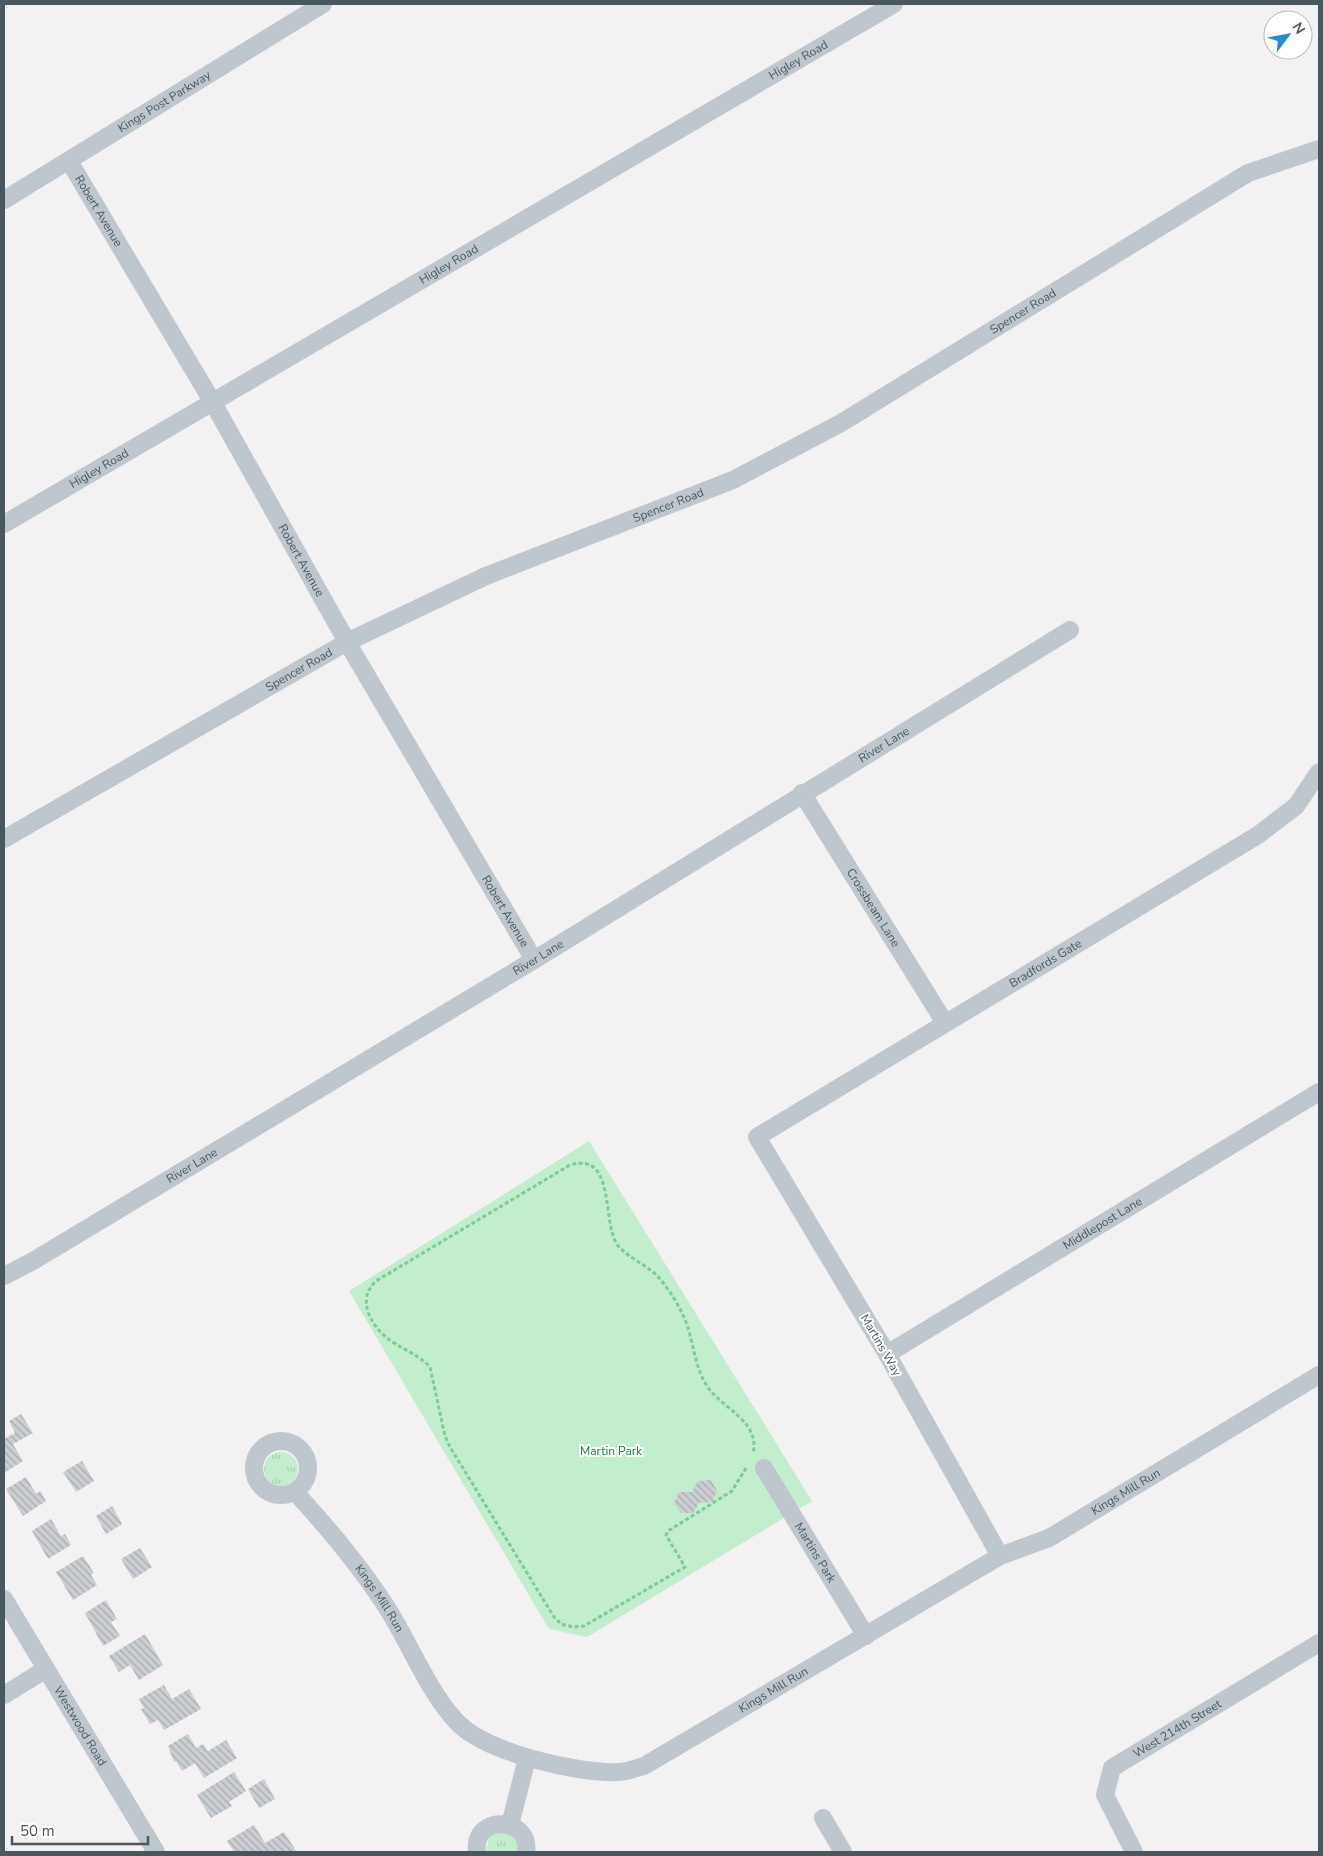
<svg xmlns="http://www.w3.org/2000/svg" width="1323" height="1856" viewBox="0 0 1323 1856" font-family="'Nunito Sans',sans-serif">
<defs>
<pattern id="grass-tufts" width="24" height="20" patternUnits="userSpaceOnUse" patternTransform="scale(1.25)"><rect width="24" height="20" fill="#c2eecd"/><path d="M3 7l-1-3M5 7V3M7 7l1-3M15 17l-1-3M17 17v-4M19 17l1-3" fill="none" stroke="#a8ceb2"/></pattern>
<pattern id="building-back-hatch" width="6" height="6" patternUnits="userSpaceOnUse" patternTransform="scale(1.25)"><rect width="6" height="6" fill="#cbcfd3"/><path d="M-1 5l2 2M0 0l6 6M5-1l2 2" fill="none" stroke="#a7abae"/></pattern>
</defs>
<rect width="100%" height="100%" fill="#f3f1f1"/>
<!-- grass -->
<g fill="url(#grass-tufts)">
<circle cx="281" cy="1469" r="17"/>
<path d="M 498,1831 L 514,1834 L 520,1852 L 486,1852 L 489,1837 Z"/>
</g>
<!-- green -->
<path fill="#c2eecd" d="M 589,1141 L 812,1501 L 587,1637 L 549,1629 L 349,1291 Z"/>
<!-- building -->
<g fill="url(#building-back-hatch)">
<path d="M 21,1414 L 33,1433 L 13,1444 L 23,1461 L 4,1473 L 4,1439 L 15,1433 L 9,1421 Z"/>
<path d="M 82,1461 L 94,1481 L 76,1492 L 63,1472 Z"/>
<path d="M 26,1477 L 36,1494 L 40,1491 L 46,1501 L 23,1516 L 6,1489 Z"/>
<path d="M 711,1480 L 717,1491 L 712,1502 L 699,1503 L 693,1513 L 681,1513 L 674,1503 L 679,1492 L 692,1492 L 698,1481 Z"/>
<path d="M 112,1506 L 122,1524 L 106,1534 L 96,1516 Z"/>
<path d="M 51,1519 L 61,1536 L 65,1534 L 71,1545 L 48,1559 L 32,1531 Z"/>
<path d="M 140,1548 L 152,1567 L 133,1579 L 121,1559 Z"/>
<path d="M 83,1556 L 94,1573 L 91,1575 L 97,1585 L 73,1600 L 56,1572 Z"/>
<path d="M 106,1600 L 117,1619 L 111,1622 L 120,1636 L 103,1646 L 85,1613 Z"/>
<path d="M 145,1634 L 163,1665 L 139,1680 L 130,1665 L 119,1672 L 109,1656 Z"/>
<path d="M 164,1685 L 172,1699 L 189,1689 L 201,1709 L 164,1730 L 158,1720 L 150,1724 L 141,1709 L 144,1708 L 139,1699 Z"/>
<path d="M 188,1734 L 196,1748 L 203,1744 L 208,1751 L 226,1740 L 237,1758 L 204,1778 L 195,1763 L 182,1771 L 176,1761 L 174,1762 L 168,1746 Z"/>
<path d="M 234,1772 L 246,1791 L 229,1802 L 232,1806 L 211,1818 L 197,1795 Z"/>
<path d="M 264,1779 L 275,1799 L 259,1808 L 248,1789 Z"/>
<path d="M 254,1825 L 265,1843 L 284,1832 L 296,1851 L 234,1852 L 227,1841 Z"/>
</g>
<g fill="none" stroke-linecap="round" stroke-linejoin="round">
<!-- path -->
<path stroke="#7bcc99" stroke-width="3" stroke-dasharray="4 2.5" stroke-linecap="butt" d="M 746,1468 L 732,1491 L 668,1531 L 666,1535 L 685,1567 L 584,1626 L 573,1627 L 561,1624 L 554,1617 L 450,1447 L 445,1436 L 430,1367 C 418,1354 401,1349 387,1338 C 369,1323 357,1299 376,1281 L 570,1165 C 619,1150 599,1230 621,1249 C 633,1260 650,1267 660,1279 C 672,1293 683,1312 688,1328 C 694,1347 696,1370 707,1386 C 722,1409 761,1421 753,1454"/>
<!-- minor -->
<g stroke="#bdc7cd" stroke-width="18">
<path id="s1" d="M 69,161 L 212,401 L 347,642 L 534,960"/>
<path id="s2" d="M 4,200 L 323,4"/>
<path id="s3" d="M 4,524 L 894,4"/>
<path id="s4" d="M 802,793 L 945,1023"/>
<path id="s5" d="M 4,839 L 347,642 L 486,576 L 733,480 L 841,423 L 1248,173 L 1319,149"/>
<path id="s6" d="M 4,1276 L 33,1261 L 534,960 L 1070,630"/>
<path id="s7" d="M 887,1354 L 1319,1092"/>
<circle cx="281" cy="1468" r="27"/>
<path id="s8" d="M 764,1468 L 866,1636"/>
<path id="s9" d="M 295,1492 C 329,1529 362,1568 389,1611 C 410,1645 429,1692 456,1721 C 484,1752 577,1774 619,1772 C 627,1772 636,1768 644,1766 L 1000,1556 L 1049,1538 L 1319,1375"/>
<path id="s10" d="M 1000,1556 L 887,1354 L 757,1137 L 1258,835 L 1296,806 L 1319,772"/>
<path id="s11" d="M 4,1599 L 156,1852"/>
<path d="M 4,1695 L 46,1669"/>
<path d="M 823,1818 L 843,1852"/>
<path d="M 510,1825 L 527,1758"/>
<path d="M 477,1852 C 472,1813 532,1817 526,1852"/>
<path id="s12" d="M 1134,1852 L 1105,1795 L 1112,1768 L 1319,1643"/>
</g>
</g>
<g text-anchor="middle" stroke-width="4" stroke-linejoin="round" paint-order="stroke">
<!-- street labels -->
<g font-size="12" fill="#49575e" stroke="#fff">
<text dy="4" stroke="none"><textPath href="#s3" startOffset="920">Higley Road</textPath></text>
<text dy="4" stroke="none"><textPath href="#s2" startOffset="188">Kings Post Parkway</textPath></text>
<text dy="4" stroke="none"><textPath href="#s1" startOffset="58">Robert Avenue</textPath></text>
<text dy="4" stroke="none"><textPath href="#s3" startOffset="515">Higley Road</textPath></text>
<text dy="4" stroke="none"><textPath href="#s5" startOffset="1150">Spencer Road</textPath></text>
<text dy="4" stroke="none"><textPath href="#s3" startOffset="110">Higley Road</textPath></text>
<text dy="4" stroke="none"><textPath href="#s5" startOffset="745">Spencer Road</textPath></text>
<text dy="4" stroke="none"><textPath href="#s1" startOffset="462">Robert Avenue</textPath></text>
<text dy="4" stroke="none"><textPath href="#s5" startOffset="340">Spencer Road</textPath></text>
<text dy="4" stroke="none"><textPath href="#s6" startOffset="1028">River Lane</textPath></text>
<text dy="4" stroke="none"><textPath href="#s4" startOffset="135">Crossbeam Lane</textPath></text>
<text dy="4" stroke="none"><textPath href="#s1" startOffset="868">Robert Avenue</textPath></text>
<text dy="4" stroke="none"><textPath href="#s6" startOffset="622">River Lane</textPath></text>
<text dy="4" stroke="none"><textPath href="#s10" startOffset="821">Bradfords Gate</textPath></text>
<text dy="4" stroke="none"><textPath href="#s6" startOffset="218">River Lane</textPath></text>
<text dy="4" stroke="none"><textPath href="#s7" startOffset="252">Middlepost Lane</textPath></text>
<text transform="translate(881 1345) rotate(60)" y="4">Martins Way</text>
<text dy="4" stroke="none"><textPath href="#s9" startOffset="1036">Kings Mill Run</textPath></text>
<text dy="4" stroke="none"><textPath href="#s8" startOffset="99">Martins Park</textPath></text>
<text dy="4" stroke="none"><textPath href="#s9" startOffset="136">Kings Mill Run</textPath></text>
<text dy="4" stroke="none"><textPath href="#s9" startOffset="631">Kings Mill Run</textPath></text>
<text dy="4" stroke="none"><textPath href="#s11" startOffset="148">Westwood Road</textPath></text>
<text dy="4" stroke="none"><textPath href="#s12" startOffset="168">West 214th Street</textPath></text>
</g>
<!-- park labels -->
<g font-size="12" fill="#1b7f40" stroke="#fff">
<text x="611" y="1455">Martin Park</text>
</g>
</g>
<!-- border -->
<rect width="1323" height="1856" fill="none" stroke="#49575e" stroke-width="10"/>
<!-- north arrow -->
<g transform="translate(1288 35) rotate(58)"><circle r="24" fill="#ffffff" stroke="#b6bcbf"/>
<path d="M0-4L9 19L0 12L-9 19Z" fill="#1f8cdf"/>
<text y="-8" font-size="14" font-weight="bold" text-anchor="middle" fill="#49575e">N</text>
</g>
<!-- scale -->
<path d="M12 1836v8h136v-8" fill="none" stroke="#49575e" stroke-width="2.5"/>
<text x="20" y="1836" font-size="15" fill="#49575e" stroke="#ffffff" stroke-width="4" paint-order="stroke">50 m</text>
</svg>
